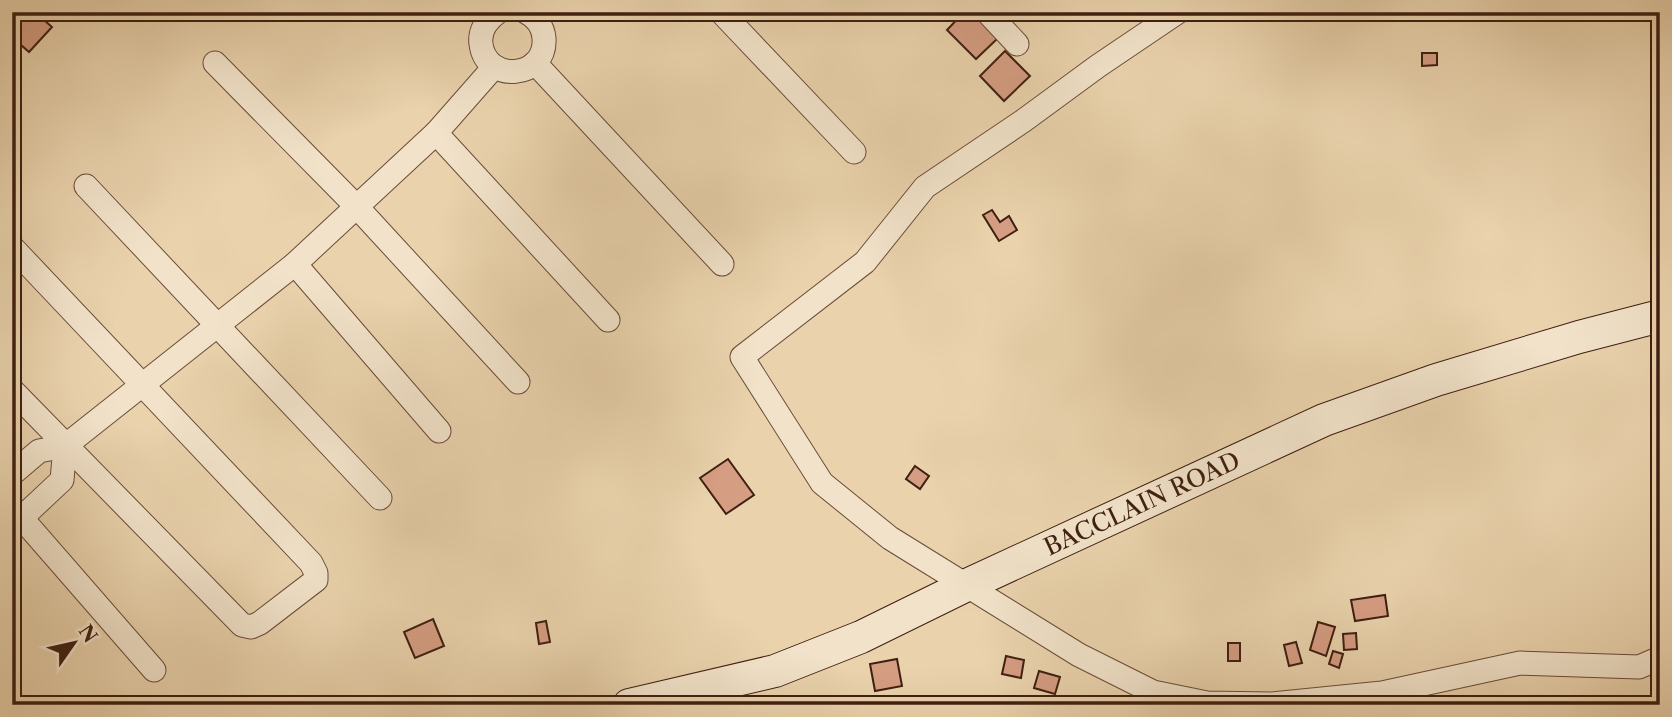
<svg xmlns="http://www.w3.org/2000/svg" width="1672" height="717" viewBox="0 0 1672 717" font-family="'Libre Caslon Text',serif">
<rect width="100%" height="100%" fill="#e9d2ac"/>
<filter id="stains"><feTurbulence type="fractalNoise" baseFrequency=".00286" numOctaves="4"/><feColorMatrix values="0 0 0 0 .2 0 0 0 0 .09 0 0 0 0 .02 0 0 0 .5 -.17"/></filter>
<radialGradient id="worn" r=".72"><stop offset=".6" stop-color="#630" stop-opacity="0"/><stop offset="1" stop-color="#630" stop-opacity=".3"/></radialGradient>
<!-- building -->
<g fill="#d59d82" stroke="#3f1f11" stroke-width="2">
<path d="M 21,12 L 35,12 L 52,27 L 29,52 L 12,37 L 12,22 Z"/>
<path d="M 964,12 L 972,12 L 998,38 L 976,59 L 947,30 Z"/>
<path d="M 1005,51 L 1030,76 L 1004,101 L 980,76 Z"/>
<path d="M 1422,53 L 1437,53 L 1437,65 L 1422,66 Z"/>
<path d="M 992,210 L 1000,222 L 1009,216 L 1017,230 L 999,241 L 983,215 Z"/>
<path d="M 728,459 L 754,495 L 726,514 L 700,478 Z"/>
<path d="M 915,466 L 929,476 L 920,489 L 906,479 Z"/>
<path d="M 1385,595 L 1388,616 L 1355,621 L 1351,600 Z"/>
<path d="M 433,619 L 444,646 L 415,658 L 404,632 Z"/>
<path d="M 546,621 L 550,642 L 539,644 L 536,623 Z"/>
<path d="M 1318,622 L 1335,627 L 1326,656 L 1310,650 Z"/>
<path d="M 1356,633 L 1357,649 L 1344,650 L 1343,634 Z"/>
<path d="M 1296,642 L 1302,663 L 1289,666 L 1284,645 Z"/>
<rect x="1228" y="643" width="12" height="18"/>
<path d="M 1333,651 L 1343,654 L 1339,668 L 1329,664 Z"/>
<path d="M 1006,656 L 1024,660 L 1021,678 L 1002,674 Z"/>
<path d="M 897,659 L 902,686 L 875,691 L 870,664 Z"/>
<path d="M 1039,671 L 1060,677 L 1055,694 L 1034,688 Z"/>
<path d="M 249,698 L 250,705 L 237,705 L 237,699 Z"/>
</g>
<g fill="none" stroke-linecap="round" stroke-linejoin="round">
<defs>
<g id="street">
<path d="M 498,12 C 487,20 479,30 481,44 C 486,84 547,79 544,38 C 543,27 536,17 526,12"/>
<path d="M 721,12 L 854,152"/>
<path d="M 987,12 L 1017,44"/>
<path d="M 1178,12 L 1098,66 L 1023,121 L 925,187 L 865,262 L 742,357 L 822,483 L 890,538 L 1079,655 L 1153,692 L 1207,703 L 1272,704 L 1382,693 L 1520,663 L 1639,667 L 1660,658"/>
<path d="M 215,63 L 357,207 L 518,382"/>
<path d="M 535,63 L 722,264"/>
<path d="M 436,133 L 608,320"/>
<path d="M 86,186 L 380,498"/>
<path d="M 12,247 L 311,563 L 316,573 L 316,580 L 260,623 L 251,627 L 242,625 L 12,390"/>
<path d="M 295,264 L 439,431"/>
<path d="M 12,474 L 39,451 L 65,446 L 295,264 L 436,133 L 494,67"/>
<path d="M 12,507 L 154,670"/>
<path d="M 13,526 L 62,480 L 65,446"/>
</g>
<path id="secondary" d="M 629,705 L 775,671 L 861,637 L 967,585 L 1324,420 L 1436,380 L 1579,337 L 1660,316"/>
</defs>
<!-- street casing -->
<use href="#street" stroke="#6a4c38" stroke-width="25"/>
<!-- secondary casing -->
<use href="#secondary" stroke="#3f1f11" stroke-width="34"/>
<!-- street -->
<use href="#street" stroke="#f1e2c9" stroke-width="23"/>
<!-- secondary -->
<use href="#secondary" stroke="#f1e2c9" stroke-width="32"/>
</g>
<g text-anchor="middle" stroke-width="5" stroke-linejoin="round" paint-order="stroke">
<!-- street labels -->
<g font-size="24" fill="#3f1f11" stroke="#f1e2c9">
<text transform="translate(1142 504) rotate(-25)" y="8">BACCLAIN ROAD</text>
</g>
</g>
<!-- margin -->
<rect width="1672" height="717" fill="none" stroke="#e9d2ac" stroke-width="42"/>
<rect x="14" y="14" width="1644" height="689" fill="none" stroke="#3f1f11" stroke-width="3.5"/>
<rect x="21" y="21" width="1630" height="675" fill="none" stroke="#3f1f11" stroke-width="2"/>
<!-- north arrow -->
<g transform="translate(74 643) rotate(56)" stroke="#f1e2c9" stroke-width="5" paint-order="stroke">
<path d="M0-5L12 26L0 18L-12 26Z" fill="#3f1f11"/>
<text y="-10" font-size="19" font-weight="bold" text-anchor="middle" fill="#3f1f11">N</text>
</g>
<rect width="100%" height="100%" filter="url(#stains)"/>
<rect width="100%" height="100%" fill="url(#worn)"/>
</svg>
